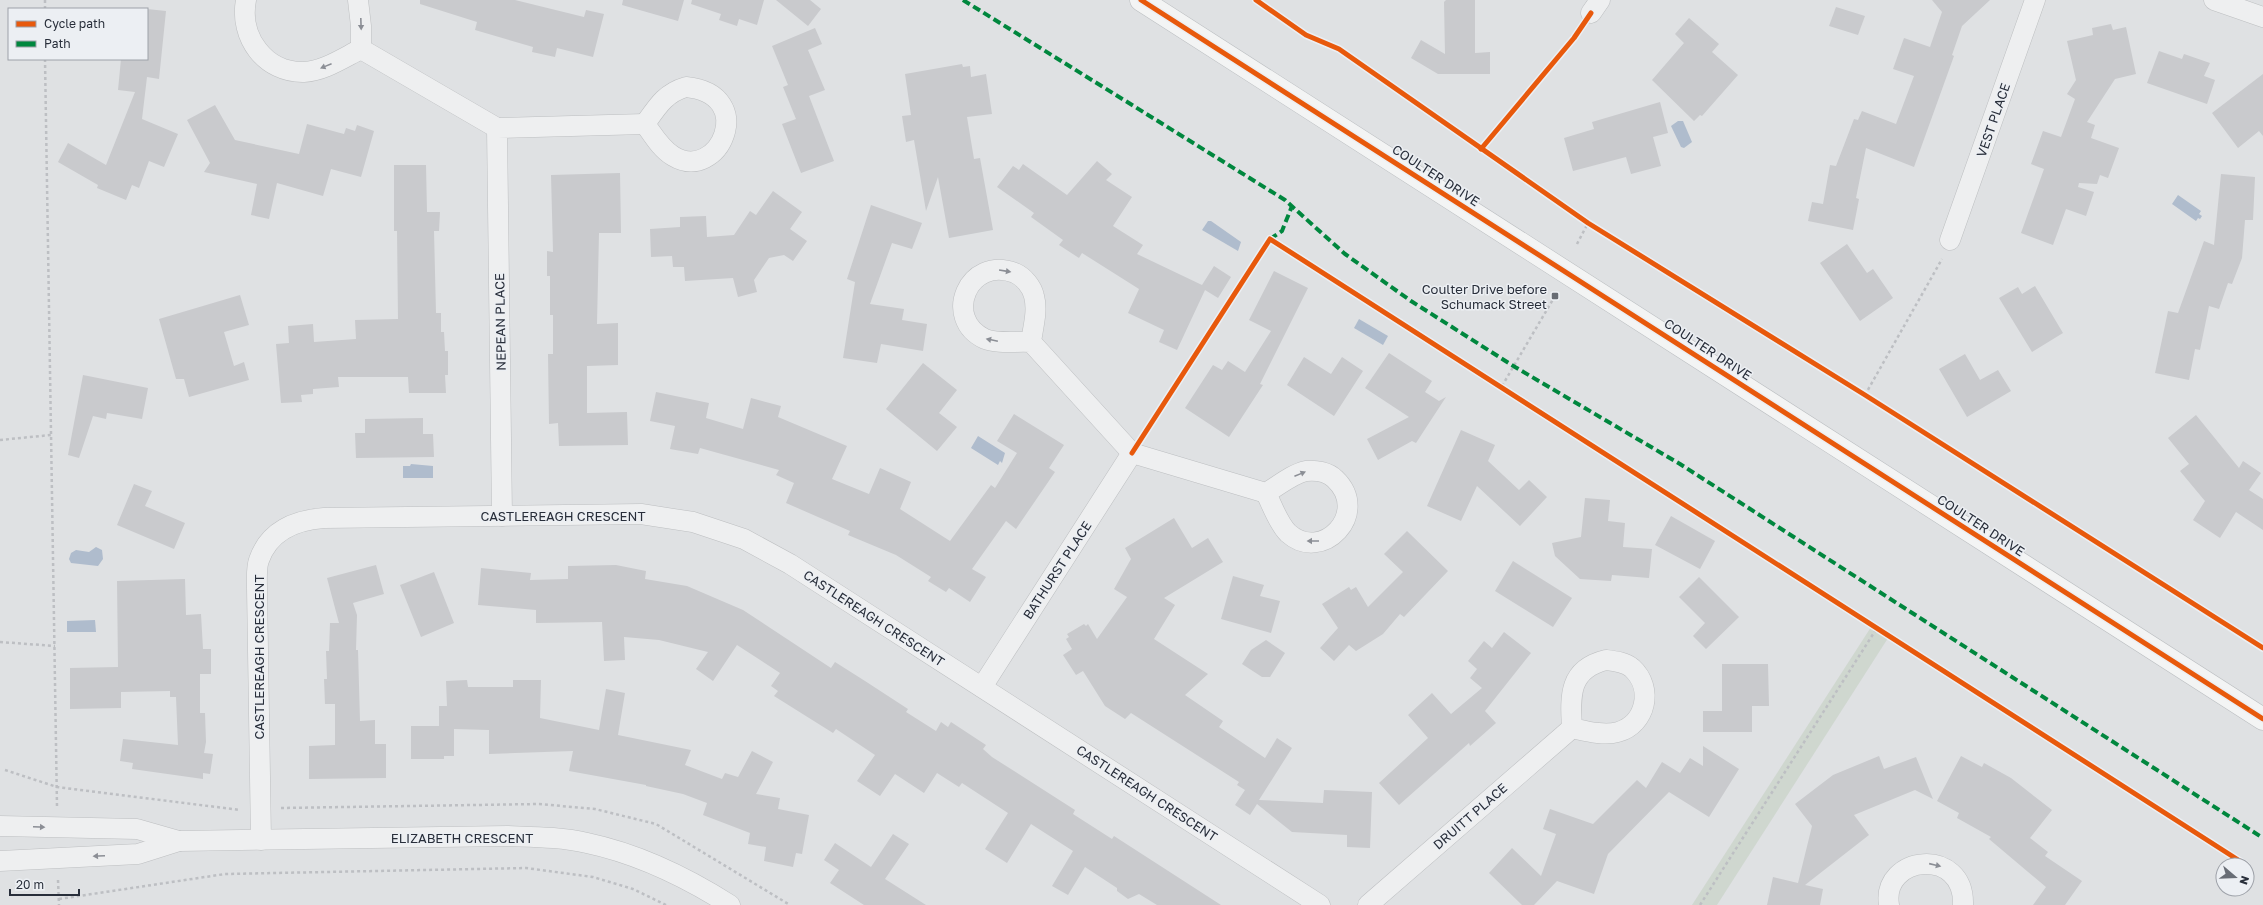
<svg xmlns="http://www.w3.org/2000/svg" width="2263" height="905" viewBox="0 0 2263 905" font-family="'Golos Text',sans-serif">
<rect width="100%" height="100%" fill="#dfe1e3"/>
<!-- green -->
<path fill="#cfd7cf" d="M 1873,624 L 1890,635 L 1717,905 L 1692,905 Z"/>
<!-- water -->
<g fill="#afbccd">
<path d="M 1678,121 L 1683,121 L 1692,142 L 1684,148 L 1681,147 L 1671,126 Z"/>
<path d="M 2178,195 L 2201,211 L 2199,214 L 2202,216 L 2200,219 L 2198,218 L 2196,221 L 2172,204 Z"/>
<path d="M 1208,221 L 1211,221 L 1241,242 L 1238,251 L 1202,230 Z"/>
<path d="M 1359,319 L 1388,336 L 1383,345 L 1354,328 Z"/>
<path d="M 978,436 L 1005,453 L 1002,463 L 1000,461 L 998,465 L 971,448 Z"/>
<path d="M 411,464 L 433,466 L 433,478 L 403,478 L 403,466 L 410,466 Z"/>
<path d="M 96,547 L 102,550 L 103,559 L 98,566 L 71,563 L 69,559 L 71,553 L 76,550 L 89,552 Z"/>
<path d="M 95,620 L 96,632 L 67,632 L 67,621 Z"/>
</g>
<!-- building -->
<g fill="#c9cacd">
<path d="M 420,0 L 515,0 L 584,17 L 586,10 L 604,14 L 593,57 L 557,48 L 555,57 L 532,52 L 533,47 L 475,30 L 477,22 L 420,4 Z"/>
<path d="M 623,0 L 684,0 L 678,21 L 622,5 Z"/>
<path d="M 692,0 L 764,0 L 757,25 L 739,19 L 737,26 L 719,20 L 721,14 L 691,4 Z"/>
<path d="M 776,0 L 810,0 L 821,9 L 808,26 Z"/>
<path d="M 1446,0 L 1475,0 L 1475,53 L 1490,52 L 1490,74 L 1438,74 L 1411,58 L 1421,40 L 1445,54 L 1444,2 Z"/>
<path d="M 1932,0 L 1990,0 L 1962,26 L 1952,55 L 1954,56 L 1914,167 L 1866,148 L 1856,198 L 1859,199 L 1853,230 L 1808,221 L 1812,202 L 1823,204 L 1830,165 L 1836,166 L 1854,119 L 1858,120 L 1862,111 L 1896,124 L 1914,76 L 1893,69 L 1904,38 L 1930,47 L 1942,12 Z"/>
<path d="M 1836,7 L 1865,16 L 1858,35 L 1829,26 Z"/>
<path d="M 147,9 L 166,11 L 159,79 L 147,77 L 142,119 L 178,134 L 164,167 L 149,161 L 139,188 L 132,185 L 126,200 L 97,188 L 98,185 L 58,162 L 68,143 L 106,165 L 135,92 L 118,90 L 121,59 L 147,59 Z"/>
<path d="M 1689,18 L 1719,44 L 1712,52 L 1738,75 L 1702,116 L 1700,115 L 1694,121 L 1652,80 L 1684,43 L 1675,34 Z"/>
<path d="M 2111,24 L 2113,30 L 2126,27 L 2136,74 L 2115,79 L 2087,122 L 2095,125 L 2091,138 L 2119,148 L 2108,178 L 2100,175 L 2097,184 L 2079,183 L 2078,187 L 2094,192 L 2086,216 L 2066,209 L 2053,245 L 2021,233 L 2044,169 L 2031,164 L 2043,131 L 2061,137 L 2075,99 L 2067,94 L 2076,80 L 2067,41 L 2093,35 L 2092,28 Z"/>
<path d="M 815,28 L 822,44 L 808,50 L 825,90 L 809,96 L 834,161 L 801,173 L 782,124 L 796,119 L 783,87 L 788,85 L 772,46 Z"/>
<path d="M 2159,51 L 2182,59 L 2184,54 L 2210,63 L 2204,76 L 2215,80 L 2207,104 L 2147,83 Z"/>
<path d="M 962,64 L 963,67 L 970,66 L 971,77 L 986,74 L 992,114 L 967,117 L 974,159 L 980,158 L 993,230 L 949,238 L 938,177 L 926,211 L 914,140 L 906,142 L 902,116 L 911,115 L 905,74 Z"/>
<path d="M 2263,74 L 2263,136 L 2259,131 L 2238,148 L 2212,113 Z"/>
<path d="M 1660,102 L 1668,133 L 1653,137 L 1661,166 L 1631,174 L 1626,157 L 1573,171 L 1564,138 L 1594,129 L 1592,122 Z"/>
<path d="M 215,105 L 235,140 L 299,154 L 307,124 L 344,134 L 346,128 L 355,131 L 357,125 L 374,131 L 361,177 L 331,169 L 323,196 L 277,183 L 269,219 L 251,215 L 257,184 L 204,172 L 210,163 L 187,120 Z"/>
<path d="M 1097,161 L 1112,174 L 1106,180 L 1132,197 L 1113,226 L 1143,245 L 1137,254 L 1202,285 L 1214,266 L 1231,277 L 1218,298 L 1205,290 L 1177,350 L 1159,342 L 1164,330 L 1128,313 L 1139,289 L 1082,253 L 1079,258 L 1059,245 L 1063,240 L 1031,217 L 1034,213 L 997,187 L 1013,166 L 1019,170 L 1023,164 L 1067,195 Z"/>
<path d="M 394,165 L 426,165 L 427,212 L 440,212 L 439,231 L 434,231 L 436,313 L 441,313 L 441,332 L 444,332 L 445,351 L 448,351 L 448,375 L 445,375 L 446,393 L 409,393 L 408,377 L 338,377 L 339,387 L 313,389 L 313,394 L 301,395 L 302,402 L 281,403 L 276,344 L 289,343 L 288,326 L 313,324 L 314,342 L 356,339 L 355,320 L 398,319 L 397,231 L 394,231 Z"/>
<path d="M 620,173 L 621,233 L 599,233 L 597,324 L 618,323 L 618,365 L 587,366 L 587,413 L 627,412 L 628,445 L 559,446 L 558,423 L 549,424 L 548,354 L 553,354 L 553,315 L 550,315 L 550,276 L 547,276 L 547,251 L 553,252 L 551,175 Z"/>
<path d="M 2221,174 L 2255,177 L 2253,220 L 2245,220 L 2242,258 L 2232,284 L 2228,283 L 2219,309 L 2209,306 L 2200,350 L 2195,349 L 2189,380 L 2155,373 L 2168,311 L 2178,313 L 2204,241 L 2214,245 Z"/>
<path d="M 773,191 L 802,212 L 790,229 L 807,241 L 793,261 L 784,255 L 769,258 L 754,280 L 757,292 L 738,297 L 733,278 L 685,281 L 684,267 L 673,267 L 672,256 L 651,257 L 650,229 L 680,227 L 680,217 L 706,216 L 707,237 L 734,235 L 750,211 L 756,215 Z"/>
<path d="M 871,205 L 922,223 L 912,249 L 892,243 L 870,304 L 904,309 L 902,320 L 927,324 L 923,351 L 881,344 L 877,363 L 843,358 L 855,282 L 847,279 Z"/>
<path d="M 1847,244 L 1867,273 L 1873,269 L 1893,298 L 1860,321 L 1820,263 Z"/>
<path d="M 1274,271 L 1308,288 L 1260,384 L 1263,385 L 1229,437 L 1185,408 L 1213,365 L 1222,370 L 1228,361 L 1245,372 L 1271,331 L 1249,320 Z"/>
<path d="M 2035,286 L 2063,333 L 2032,352 L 1999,298 L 2018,287 L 2022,294 Z"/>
<path d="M 240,295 L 249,325 L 224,332 L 234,366 L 244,362 L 249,380 L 189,397 L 184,379 L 176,379 L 159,319 Z"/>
<path d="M 1389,353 L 1432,381 L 1425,392 L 1439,401 L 1446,397 L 1416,443 L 1412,441 L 1378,460 L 1367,439 L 1409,417 L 1365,388 Z"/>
<path d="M 1965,354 L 1980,380 L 1998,370 L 2011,391 L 1967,417 L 1939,369 Z"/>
<path d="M 1304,357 L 1331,374 L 1342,357 L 1363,371 L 1334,416 L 1287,385 Z"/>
<path d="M 923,363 L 957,390 L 939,413 L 957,427 L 937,451 L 886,409 Z"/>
<path d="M 83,375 L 148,388 L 142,419 L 107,413 L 106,419 L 93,416 L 79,458 L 68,455 Z"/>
<path d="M 656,392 L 709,403 L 706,418 L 743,429 L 751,398 L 781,406 L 778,417 L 847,446 L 832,479 L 869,494 L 880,468 L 911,482 L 900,509 L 950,541 L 991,485 L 995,488 L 1017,453 L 997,441 L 1014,414 L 1064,445 L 1049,468 L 1055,472 L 1016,529 L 1006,521 L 972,569 L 986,577 L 970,602 L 949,588 L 946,592 L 928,581 L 931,577 L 896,555 L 848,535 L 850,531 L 786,503 L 794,483 L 776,475 L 779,470 L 700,448 L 698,454 L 670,449 L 675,426 L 650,421 Z"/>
<path d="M 2196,415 L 2239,468 L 2243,461 L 2261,473 L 2249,490 L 2263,499 L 2263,530 L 2236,512 L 2220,538 L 2193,520 L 2205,501 L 2180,471 L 2189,464 L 2168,438 Z"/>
<path d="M 423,418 L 423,434 L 433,434 L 434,457 L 356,458 L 355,433 L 365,433 L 365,419 Z"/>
<path d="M 1461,430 L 1495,445 L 1488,461 L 1519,490 L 1529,480 L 1547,497 L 1520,526 L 1477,486 L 1461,521 L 1427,506 Z"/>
<path d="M 134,484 L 152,491 L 145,506 L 185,523 L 174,549 L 117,525 Z"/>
<path d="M 1585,498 L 1610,500 L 1608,521 L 1625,523 L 1623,547 L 1652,549 L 1649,578 L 1612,575 L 1611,581 L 1580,579 L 1555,556 L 1552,543 L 1581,537 Z"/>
<path d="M 1671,516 L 1715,541 L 1700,569 L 1655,545 Z"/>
<path d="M 1174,518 L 1192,548 L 1208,538 L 1223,562 L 1164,598 L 1175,605 L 1154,639 L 1208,674 L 1185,695 L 1223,721 L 1219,727 L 1265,758 L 1277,738 L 1292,748 L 1259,800 L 1323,803 L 1324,790 L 1372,792 L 1370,848 L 1347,847 L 1347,835 L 1292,832 L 1257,804 L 1250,815 L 1235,805 L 1245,790 L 1237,785 L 1239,782 L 1131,713 L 1125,719 L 1105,706 L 1083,671 L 1076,675 L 1063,655 L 1072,649 L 1066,639 L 1069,637 L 1067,634 L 1084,624 L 1086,626 L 1088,624 L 1097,639 L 1127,597 L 1114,589 L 1131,559 L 1125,548 Z"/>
<path d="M 1407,531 L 1448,571 L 1404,617 L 1400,614 L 1383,634 L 1356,651 L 1349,645 L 1334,661 L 1320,648 L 1338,628 L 1322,604 L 1349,587 L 1351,590 L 1356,587 L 1368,607 L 1403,572 L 1384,554 Z"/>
<path d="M 1513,561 L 1572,598 L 1553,627 L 1495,591 Z"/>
<path d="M 376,565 L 384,594 L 353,603 L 357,615 L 356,650 L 358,650 L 360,721 L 375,720 L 375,744 L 386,744 L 386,778 L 309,779 L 309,746 L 335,745 L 335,704 L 325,704 L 324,679 L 327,679 L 326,651 L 329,651 L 330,623 L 339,623 L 327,578 Z"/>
<path d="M 616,565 L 646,571 L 645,579 L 687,586 L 743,610 L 831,668 L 835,662 L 865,681 L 908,709 L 906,712 L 936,731 L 941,722 L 948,727 L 951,722 L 986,745 L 983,749 L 992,757 L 1075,810 L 1073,814 L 1112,839 L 1114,836 L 1221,905 L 1157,905 L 1139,894 L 1128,899 L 1117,891 L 1117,888 L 1085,867 L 1068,895 L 1052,886 L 1073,851 L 1031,824 L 1007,863 L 985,849 L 1008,813 L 962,783 L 959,787 L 937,773 L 924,793 L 895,774 L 880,796 L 857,781 L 875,755 L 836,729 L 833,733 L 774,696 L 778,691 L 771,686 L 780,673 L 737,645 L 713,681 L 696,669 L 708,652 L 659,640 L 624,637 L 625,660 L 604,661 L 602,622 L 536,623 L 536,610 L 478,605 L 481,568 L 531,573 L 530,580 L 568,579 L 568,566 Z"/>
<path d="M 434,572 L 454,623 L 421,637 L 400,585 Z"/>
<path d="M 1233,576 L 1264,585 L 1260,596 L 1280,601 L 1271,633 L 1221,619 Z"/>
<path d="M 1699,577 L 1739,617 L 1706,649 L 1693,636 L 1705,623 L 1679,597 Z"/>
<path d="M 185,579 L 186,615 L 201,614 L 203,649 L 211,649 L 211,674 L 200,674 L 200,713 L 205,713 L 206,742 L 204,753 L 213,754 L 210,774 L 203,773 L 203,779 L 132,769 L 133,763 L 120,761 L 123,739 L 178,745 L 176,697 L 170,697 L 170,691 L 121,692 L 121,708 L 70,709 L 70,668 L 118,667 L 117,581 Z"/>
<path d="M 1504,632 L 1531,653 L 1485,711 L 1496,723 L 1470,746 L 1469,743 L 1399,805 L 1379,783 L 1428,738 L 1408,715 L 1432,693 L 1451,714 L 1482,688 L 1470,678 L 1477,669 L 1468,661 L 1484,641 L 1492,648 Z"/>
<path d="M 1266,640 L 1285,653 L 1270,677 L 1262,677 L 1242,664 L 1251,650 Z"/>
<path d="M 1722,664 L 1768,664 L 1769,706 L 1752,706 L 1752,732 L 1703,732 L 1703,711 L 1722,711 Z"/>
<path d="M 467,680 L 468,687 L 513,687 L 513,680 L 541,680 L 540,718 L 599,730 L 606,689 L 625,693 L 618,735 L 691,750 L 685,765 L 722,779 L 725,773 L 738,777 L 752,751 L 773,762 L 756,794 L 780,798 L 778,809 L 809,815 L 802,854 L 796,853 L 793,867 L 764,861 L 766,847 L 748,844 L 750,833 L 703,815 L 707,803 L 683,794 L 646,786 L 646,785 L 569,771 L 573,751 L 489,754 L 489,730 L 454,729 L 454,756 L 444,756 L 444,759 L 411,759 L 411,726 L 439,726 L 439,706 L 447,706 L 446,681 Z"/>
<path d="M 1703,746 L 1739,769 L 1709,817 L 1669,792 L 1608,854 L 1594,894 L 1557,881 L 1534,905 L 1522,905 L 1489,873 L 1512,848 L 1541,876 L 1556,834 L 1543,829 L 1550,809 L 1593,824 L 1637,780 L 1646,788 L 1662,762 L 1680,773 L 1690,758 L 1703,766 Z"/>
<path d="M 1879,756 L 1884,769 L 1916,757 L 1933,799 L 1915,790 L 1854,815 L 1869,835 L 1805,885 L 1823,889 L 1820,905 L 1767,905 L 1773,877 L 1798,883 L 1812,826 L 1795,804 L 1833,775 Z"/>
<path d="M 1961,756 L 1982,767 L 1984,763 L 2011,778 L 2052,810 L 2030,838 L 2048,852 L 2045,856 L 2082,881 L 2065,905 L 2033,905 L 2046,887 L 1989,839 L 1991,837 L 1957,818 L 1959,813 L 1937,801 Z"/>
<path d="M 893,834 L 909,844 L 885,879 L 926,905 L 864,905 L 830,883 L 839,870 L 824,860 L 835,843 L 871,867 Z"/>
</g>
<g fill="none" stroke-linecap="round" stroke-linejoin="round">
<defs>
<g id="street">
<path d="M 246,0 C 239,37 265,73 304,72 C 324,71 343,58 361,49"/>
<path d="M 358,0 L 361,26 L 361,49"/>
<path d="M 2214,0 L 2263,17"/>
<path d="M 1591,13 L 1600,0"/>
<path d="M 361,49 L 497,128"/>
<path d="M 686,87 C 759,94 719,184 673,156 C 661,149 653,135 645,124 C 657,107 665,93 686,87 Z"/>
<path d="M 1950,240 L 2035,0"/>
<path d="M 1031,342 C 1033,327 1038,311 1034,296 C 1032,287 1024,277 1015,273 C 968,255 942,319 985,339 C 998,344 1017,341 1031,342 L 1132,453"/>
<path d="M 502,516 L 497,128 L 645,124"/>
<path d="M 1606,660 C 1615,661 1625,662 1632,668 C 1654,688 1646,724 1618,732 C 1604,736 1586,731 1572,728 C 1570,695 1569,669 1606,660 Z"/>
<path d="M 982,687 L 1132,453 L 1266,493 C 1278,486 1292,474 1306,471 C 1316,470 1328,472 1335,479 C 1371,513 1322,564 1288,533 C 1278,523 1272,505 1266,493"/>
<path d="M 0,826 L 137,829 L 179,841"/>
<path d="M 261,840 L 257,588 C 257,579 256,568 259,560 C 269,531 295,520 324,518 L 641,514 L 693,522 L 744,539 L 790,564 L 1320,905"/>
<path d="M 0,861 L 138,854 L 179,841 L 508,836 C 534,837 561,837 587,843 C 639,854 686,877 730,905"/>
<path d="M 1368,905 L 1572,728"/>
<path d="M 1889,905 C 1881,855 1965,846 1963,905"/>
</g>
<path id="primary" d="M 1141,0 L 2263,719"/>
</defs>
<!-- street casing -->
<use href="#street" stroke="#bdbfc1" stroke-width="21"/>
<!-- primary casing -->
<use href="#primary" stroke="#bbbec1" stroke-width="23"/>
<!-- path -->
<g stroke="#bdbfc3" stroke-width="2.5" stroke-dasharray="3 3" stroke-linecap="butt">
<path d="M 45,0 L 45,9"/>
<path d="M 45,59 L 57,807"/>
<path d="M 1577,244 L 1588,223"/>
<path d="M 1502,386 L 1555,296"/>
<path d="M 1865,395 L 1942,259"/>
<path d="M 0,440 L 51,435"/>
<path d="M 0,642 L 55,646"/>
<path d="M 5,770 L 57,787 L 240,810"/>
<path d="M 281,808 L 539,804 L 595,809 L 656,824 L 790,905"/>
<path d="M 58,880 L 59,905"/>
<path d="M 59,899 L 225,874 L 526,868 L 593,877 L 633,889 L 666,905"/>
<path d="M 1700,905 L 1877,628"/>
</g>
<!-- street -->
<use href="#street" stroke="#eeeff0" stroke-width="20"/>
<!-- primary -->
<use href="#primary" stroke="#f3f4f4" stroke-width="22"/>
<!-- quiet -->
<g stroke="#00873e" stroke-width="4" stroke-dasharray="8 4" stroke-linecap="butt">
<path d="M 963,0 L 1285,200 L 1345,254 L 1411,301 L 1515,367 L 1680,464 L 2263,838"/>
<path d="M 1270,239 L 1282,231 L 1292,206"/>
</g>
<defs>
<g id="cycleway">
<path d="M 1141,0 L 2263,719"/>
<path d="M 1256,0 L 1306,35 L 1339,49 L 1588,223 L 1865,395 L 2263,648"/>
<path d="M 1481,149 L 1574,38 L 1591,13"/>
<path d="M 1132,453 L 1270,239 L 2246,865"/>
</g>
</defs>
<!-- cycleway casing -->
<use href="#cycleway" stroke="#eceff3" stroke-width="8"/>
<!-- cycleway -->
<use href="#cycleway" stroke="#e8590c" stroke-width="5"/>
</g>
<!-- one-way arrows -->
<defs><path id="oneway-solid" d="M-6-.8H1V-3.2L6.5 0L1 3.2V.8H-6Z"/></defs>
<g fill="#8b8e95">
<use href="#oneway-solid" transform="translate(361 24) rotate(88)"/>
<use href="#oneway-solid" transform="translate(326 66) rotate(158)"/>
<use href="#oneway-solid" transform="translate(1005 271) rotate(9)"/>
<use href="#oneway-solid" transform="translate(992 340) rotate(-168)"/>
<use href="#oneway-solid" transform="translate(1300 474) rotate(-22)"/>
<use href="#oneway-solid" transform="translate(1313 541) rotate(-180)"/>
<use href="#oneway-solid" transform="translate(39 827) rotate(2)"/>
<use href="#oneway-solid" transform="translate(99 856) rotate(177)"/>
<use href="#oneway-solid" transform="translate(1935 865) rotate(13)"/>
</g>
<!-- markers -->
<rect fill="#686d75" stroke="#eceff3" stroke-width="1.5" x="1551" y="292" width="8" height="8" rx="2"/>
<g text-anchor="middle" stroke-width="3" stroke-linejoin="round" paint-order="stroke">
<!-- street labels -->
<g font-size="13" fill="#282e3a" stroke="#eceff3">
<text transform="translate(1993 120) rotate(-71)" y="5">VEST PLACE</text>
<text transform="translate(1436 175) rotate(33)" y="5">COULTER DRIVE</text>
<text transform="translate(500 322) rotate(-91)" y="5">NEPEAN PLACE</text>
<text transform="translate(1708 349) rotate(33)" y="5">COULTER DRIVE</text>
<text x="563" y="521">CASTLEREAGH CRESCENT</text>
<text transform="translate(1981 525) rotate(33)" y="5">COULTER DRIVE</text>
<text transform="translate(1057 570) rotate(-57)" y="5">BATHURST PLACE</text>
<text transform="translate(874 618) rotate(33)" y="5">CASTLEREAGH CRESCENT</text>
<text transform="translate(259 657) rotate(-90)" y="5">CASTLEREAGH CRESCENT</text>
<text transform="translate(1147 793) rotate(33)" y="5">CASTLEREAGH CRESCENT</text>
<text transform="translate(1470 816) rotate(-41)" y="5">DRUITT PLACE</text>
<text x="462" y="843">ELIZABETH CRESCENT</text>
</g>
<!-- poi labels -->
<g font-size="13" fill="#282e3a" stroke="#eceff3" text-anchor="end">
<text x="1547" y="294">Coulter Drive before<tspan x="1547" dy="15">Schumack Street</tspan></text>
</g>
</g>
<!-- legend -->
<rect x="8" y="8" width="140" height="52" fill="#eceff3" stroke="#9ea2a9"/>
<rect x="16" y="21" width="20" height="6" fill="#e8590c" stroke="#9ea2a9"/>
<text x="44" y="28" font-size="12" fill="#282e3a">Cycle path</text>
<rect x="16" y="41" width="20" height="6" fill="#00873e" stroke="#9ea2a9"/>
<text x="44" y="48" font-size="12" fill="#282e3a">Path</text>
<!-- north arrow -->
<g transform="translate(2235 877) rotate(109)"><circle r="19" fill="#eceff3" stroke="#9ea2a9"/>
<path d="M0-3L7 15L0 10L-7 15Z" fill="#686d75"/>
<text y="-6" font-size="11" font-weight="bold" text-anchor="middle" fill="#282e3a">N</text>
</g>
<!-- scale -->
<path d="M10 889v6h69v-6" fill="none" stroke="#282e3a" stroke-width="2"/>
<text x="16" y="889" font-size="12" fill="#282e3a" stroke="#eceff3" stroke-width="3" paint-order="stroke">20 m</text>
</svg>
